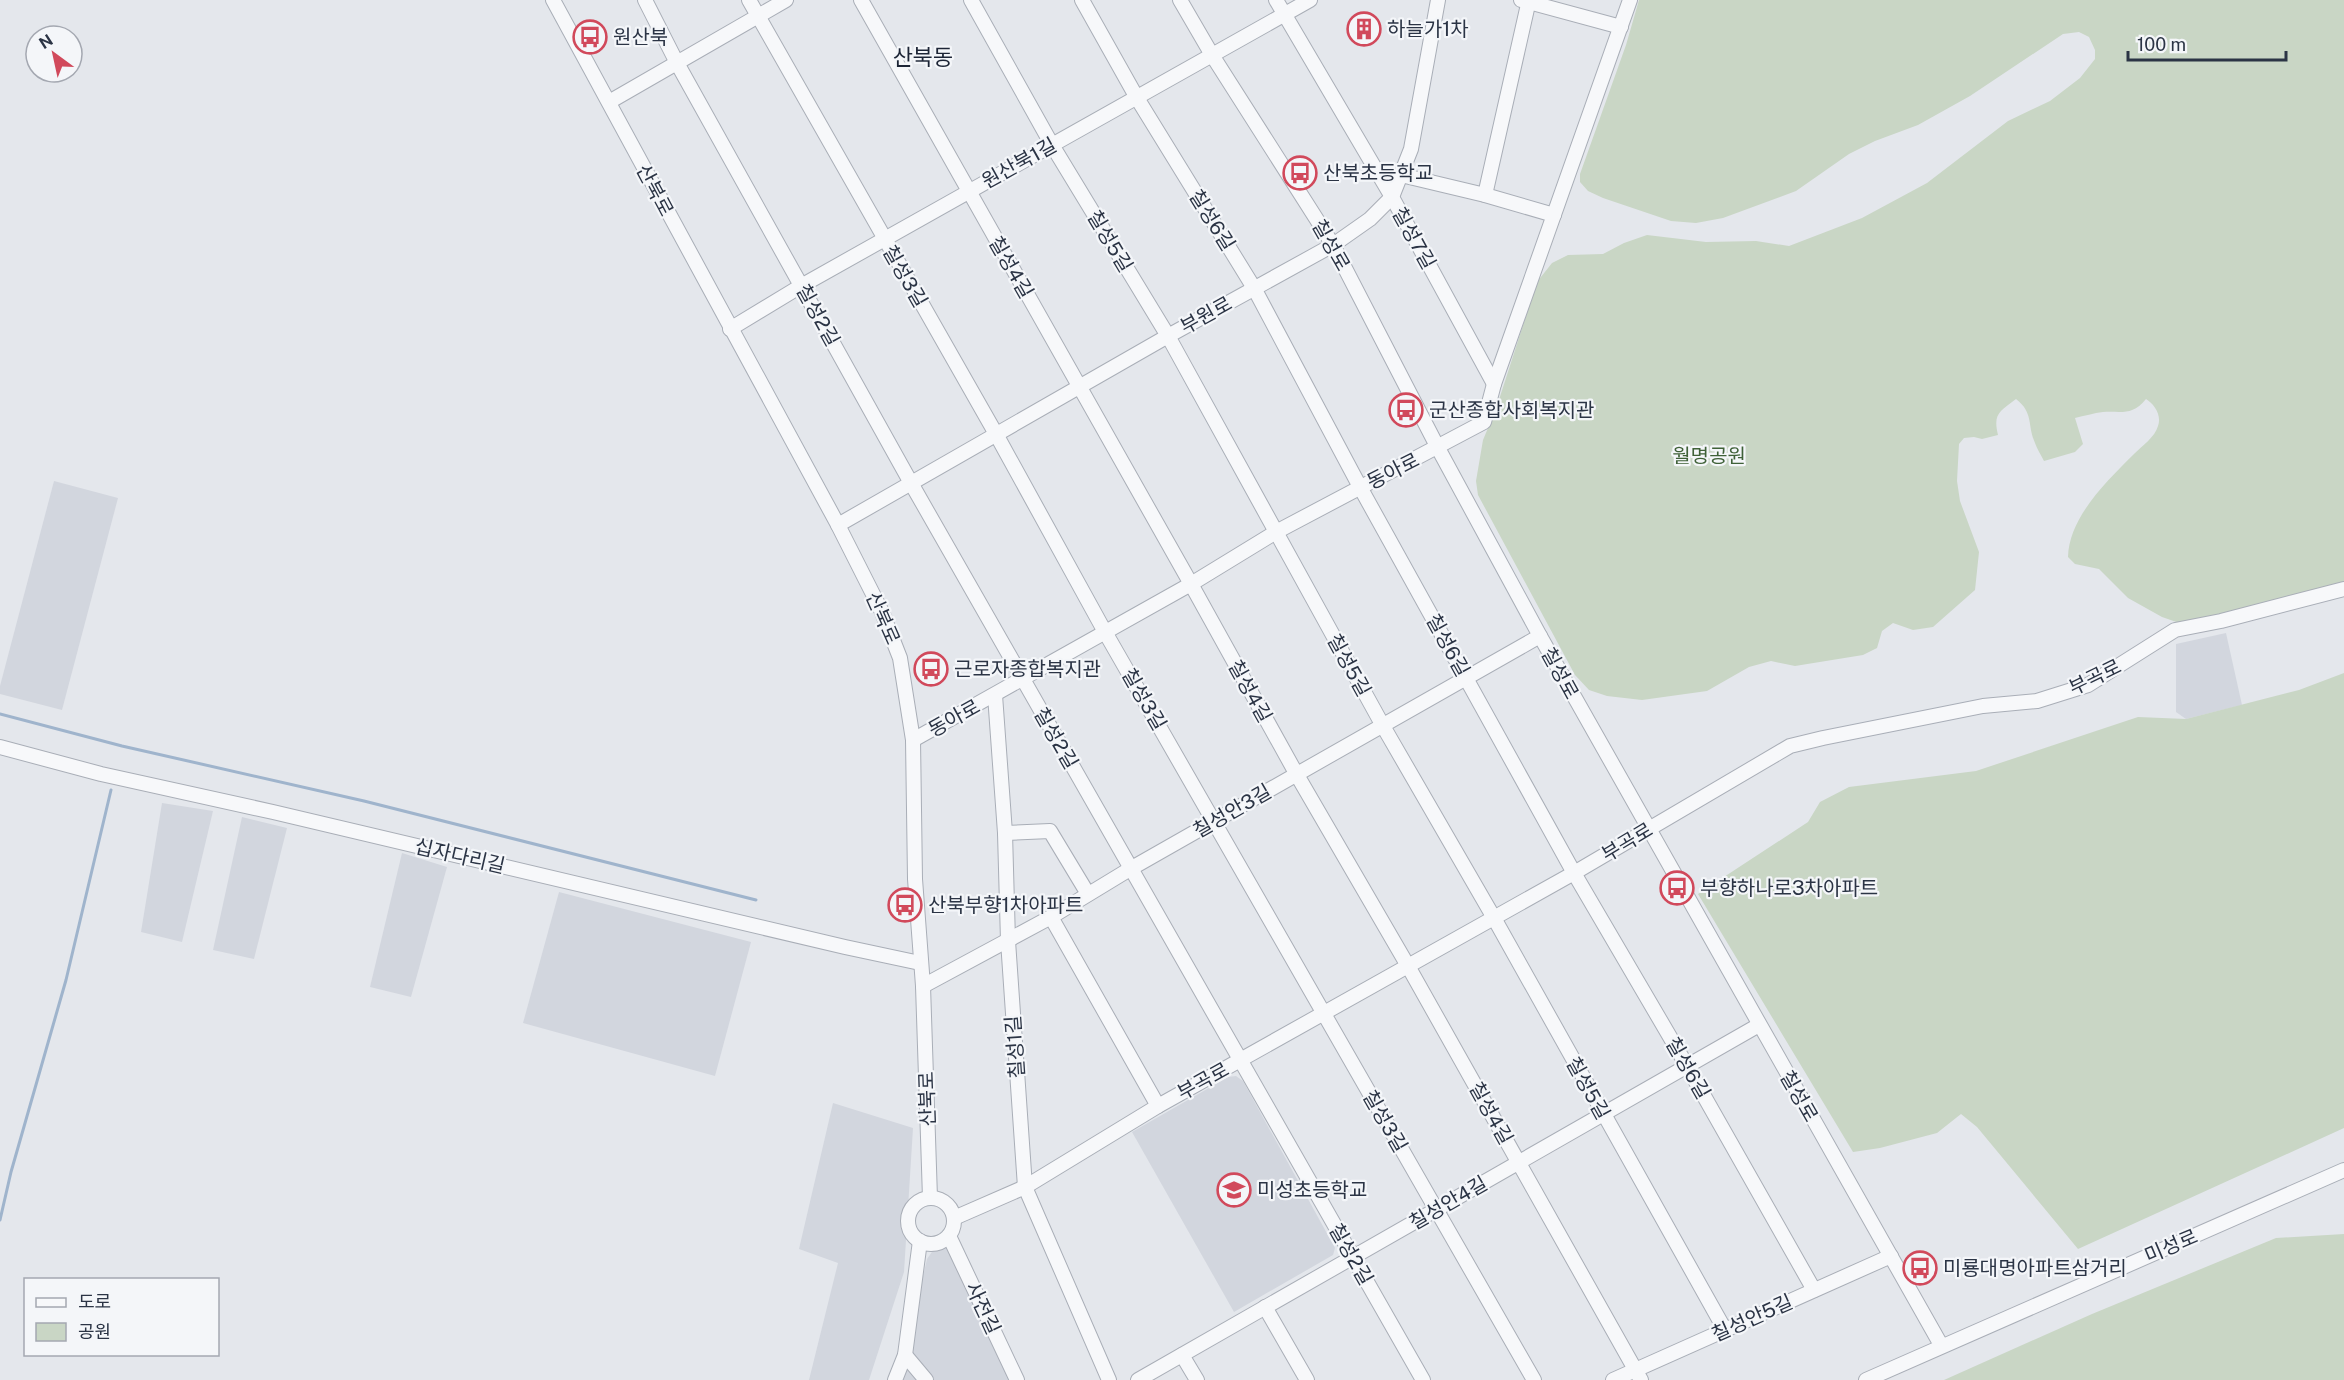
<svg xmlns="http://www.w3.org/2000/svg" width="2344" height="1380" viewBox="0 0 2344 1380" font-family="'Public Sans','Noto Sans KR',sans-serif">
<rect width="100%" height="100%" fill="#e4e7ec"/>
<!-- built -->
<g fill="#d2d6de">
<path d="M 54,481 L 118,498 L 62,710 L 0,694 L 0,686 Z"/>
<path d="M 2226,633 L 2242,705 L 2186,719 L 2176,712 L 2176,644 Z"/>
<path d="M 162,803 L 213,811 L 182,942 L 141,932 Z"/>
<path d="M 242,817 L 287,828 L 254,959 L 213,950 Z"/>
<path d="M 402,853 L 447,867 L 411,997 L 370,987 Z"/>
<path d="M 559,892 L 751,942 L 715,1076 L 523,1023 Z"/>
<path d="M 1236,1076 L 1243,1081 L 1335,1248 L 1333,1255 L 1234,1312 L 1132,1132 L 1228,1077 Z"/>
<path d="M 833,1103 L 913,1128 L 904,1272 L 869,1380 L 809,1380 L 838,1263 L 799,1249 Z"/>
<path d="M 947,1246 L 1010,1380 L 899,1380 L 927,1259 L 934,1249 Z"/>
</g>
<!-- green -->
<g fill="#c9d6c5">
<path d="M 1639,0 L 2344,0 L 2344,584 L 2188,626 L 2162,617 L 2128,598 L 2099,569 L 2075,564 L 2068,557 C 2069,517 2107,481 2134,454 C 2142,446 2155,437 2158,426 C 2162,415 2154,404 2146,399 C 2132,416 2123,411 2103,412 C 2094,413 2084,416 2075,418 L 2083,444 L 2075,452 L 2044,461 C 2041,455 2037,449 2035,443 C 2027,425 2034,413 2016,399 C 1999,412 1993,414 1998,435 L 1982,439 L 1974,437 L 1964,438 L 1959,444 L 1957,481 L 1960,501 L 1979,552 L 1975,590 L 1933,627 L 1913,630 L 1893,623 L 1882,631 L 1877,648 L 1863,655 L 1795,666 L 1771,661 L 1749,667 L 1707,691 L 1642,700 L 1607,696 L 1589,690 L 1575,675 L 1478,495 L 1476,481 L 1483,440 L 1496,409 L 1537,282 L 1552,263 L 1568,255 L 1603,254 L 1624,243 L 1647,235 L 1706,242 L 1756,241 L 1789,246 L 1862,218 L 1927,183 L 2008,121 L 2050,101 L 2080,78 L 2095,59 L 2095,50 L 2089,37 L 2079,32 L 2063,34 L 1970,96 L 1918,125 L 1875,141 L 1849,154 L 1796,191 L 1723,218 L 1696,223 L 1671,221 L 1603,198 L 1588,191 L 1580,182 L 1580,174 L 1626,45 Z"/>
<path d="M 2344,673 L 2344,1128 L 2078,1249 L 1977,1127 L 1961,1114 L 1937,1133 L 1880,1148 L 1853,1152 L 1698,894 L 1808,822 L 1820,802 L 1849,787 L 1976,771 L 2138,717 L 2186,719 L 2299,690 Z"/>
<path d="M 2344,1234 L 2344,1380 L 1944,1380 L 2092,1314 L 2276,1238 Z"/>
</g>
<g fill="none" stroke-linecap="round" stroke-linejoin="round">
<!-- stream -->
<g stroke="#9fb4cc" stroke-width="3">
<path d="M 0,714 L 122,746 L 364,801 L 756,900"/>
<path d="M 0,1220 L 11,1172 L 66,980 L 111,790"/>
</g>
<defs>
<g id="minor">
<path d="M 553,0 L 838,525 L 882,612 L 900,658 L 913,740 L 915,879 L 923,986 L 930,1198"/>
<path d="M 645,0 L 677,63 L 911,483 L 1423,1380"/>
<path d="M 749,0 L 996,434 L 1105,632 L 1534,1380"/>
<path d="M 861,0 L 1191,584 L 1297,775 L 1408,966 L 1641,1380"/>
<path d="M 971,0 L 1052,145 L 1168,336 L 1383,726 L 1494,918 L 1725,1330"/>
<path d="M 1082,0 L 1137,98 L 1254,288 L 1360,487 L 1574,873 L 1687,1066 L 1814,1290"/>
<path d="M 1180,0 L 1212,55 L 1333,245 L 1438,448 L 1540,636 L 1941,1345"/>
<path d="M 1276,0 L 1392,197 L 1494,384"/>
<path d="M 1521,0 L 1621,27"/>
<path d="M 609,102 L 786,0"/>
<path d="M 1401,175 L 1485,195 L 1554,215"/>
<path d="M 1485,195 L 1529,0"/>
<path d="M 730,329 L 801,286 L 1310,0"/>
<path d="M 838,525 L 1168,336 L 1333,245 L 1370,219 L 1392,197 L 1411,149 L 1438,0"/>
<path d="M 995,695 L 1005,833 L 1008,941 L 1025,1187 L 1109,1380"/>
<path d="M 913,740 L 1191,584 L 1276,532 L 1484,422 L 1494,384 L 1630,0"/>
<path d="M 0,747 L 101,774 L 273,812 L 845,947 L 920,963"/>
<path d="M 1005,833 L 1050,831 L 1088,894"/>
<path d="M 1051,917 L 1158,1106"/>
<path d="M 923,986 L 1051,917 L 1130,869 L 1540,636"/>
<circle cx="931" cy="1221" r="23"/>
<path d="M 954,1218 L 1025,1187 L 1158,1106 L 1574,873 L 1790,746 L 1823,738 L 1983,706 L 2037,701 L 2088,685 L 2175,630 L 2221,621 L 2344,589"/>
<path d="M 949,1236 L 1017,1380"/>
<path d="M 1265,1307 L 1307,1380"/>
<path d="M 905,1355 L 926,1380"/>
<path d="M 1182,1355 L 1197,1380"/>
<path d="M 895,1380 L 905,1355 L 920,1241"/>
<path d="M 1138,1380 L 1759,1025"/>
<path d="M 1613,1380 L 1891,1256"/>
<path d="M 1866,1380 L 2344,1170"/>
</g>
</defs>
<!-- minor casing -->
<use href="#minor" stroke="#a9aeb7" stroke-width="16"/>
<!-- minor -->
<use href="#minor" stroke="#f7f8fa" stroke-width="14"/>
</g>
<!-- icons -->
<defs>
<symbol id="building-ring" viewBox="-11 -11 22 22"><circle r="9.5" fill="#f4f6f9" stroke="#d1495b" stroke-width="1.5"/><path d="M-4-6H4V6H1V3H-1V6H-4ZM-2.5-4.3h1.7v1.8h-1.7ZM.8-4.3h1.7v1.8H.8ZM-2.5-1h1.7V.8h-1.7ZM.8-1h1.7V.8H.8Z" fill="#d1495b"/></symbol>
<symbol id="bus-ring" viewBox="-11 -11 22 22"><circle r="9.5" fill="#f4f6f9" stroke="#d1495b" stroke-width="1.5"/><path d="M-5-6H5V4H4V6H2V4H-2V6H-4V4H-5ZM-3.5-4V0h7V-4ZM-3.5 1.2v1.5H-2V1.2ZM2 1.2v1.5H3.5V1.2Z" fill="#d1495b"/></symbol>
<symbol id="school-ring" viewBox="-11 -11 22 22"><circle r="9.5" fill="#f4f6f9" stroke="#d1495b" stroke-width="1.5"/><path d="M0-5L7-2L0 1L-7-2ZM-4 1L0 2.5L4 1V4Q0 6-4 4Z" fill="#d1495b"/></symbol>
</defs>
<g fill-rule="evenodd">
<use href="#building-ring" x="1345" y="10" width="38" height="38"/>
<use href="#bus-ring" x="571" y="18" width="38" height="38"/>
<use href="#bus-ring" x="1281" y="154" width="38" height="38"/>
<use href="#bus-ring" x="1387" y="391" width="38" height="38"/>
<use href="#bus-ring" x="912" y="650" width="38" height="38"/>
<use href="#bus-ring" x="1658" y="869" width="38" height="38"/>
<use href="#bus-ring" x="886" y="886" width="38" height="38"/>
<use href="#school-ring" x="1215" y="1171" width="38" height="38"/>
<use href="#bus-ring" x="1901" y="1249" width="38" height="38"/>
</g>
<g text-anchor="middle" stroke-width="4.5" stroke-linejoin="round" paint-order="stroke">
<!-- poi labels -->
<g font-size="20" fill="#2b3445" stroke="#f4f6f9" text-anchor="start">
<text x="1387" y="36">하늘가1차</text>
<text x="613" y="44">원산북</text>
<text x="1323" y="180">산북초등학교</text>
<text x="1429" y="417">군산종합사회복지관</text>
<text x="954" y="676">근로자종합복지관</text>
<text x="1700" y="895">부향하나로3차아파트</text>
<text x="928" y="912">산북부향1차아파트</text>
<text x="1257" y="1197">미성초등학교</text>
<text x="1943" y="1275">미룡대명아파트삼거리</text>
</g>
<!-- street labels -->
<g font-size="20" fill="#2b3445" stroke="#f4f6f9">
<text transform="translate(1019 163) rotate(-29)" y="7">원산북1길</text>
<text transform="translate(655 190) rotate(62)" y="7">산북로</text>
<text transform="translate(1212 220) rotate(58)" y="7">칠성6길</text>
<text transform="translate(1414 238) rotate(61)" y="7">칠성7길</text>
<text transform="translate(1110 241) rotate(59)" y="7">칠성5길</text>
<text transform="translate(1331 245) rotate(60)" y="7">칠성로</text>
<text transform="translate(1011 267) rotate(60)" y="7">칠성4길</text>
<text transform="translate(905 276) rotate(60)" y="7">칠성3길</text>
<text transform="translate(818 315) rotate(61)" y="7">칠성2길</text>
<text transform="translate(1206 315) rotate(-29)" y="7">부원로</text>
<text transform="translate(1393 471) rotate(-27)" y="7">동아로</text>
<text transform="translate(883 618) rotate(66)" y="7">산북로</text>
<text transform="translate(1448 645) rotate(61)" y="7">칠성6길</text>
<text transform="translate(1349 665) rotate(61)" y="7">칠성5길</text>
<text transform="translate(1560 673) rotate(61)" y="7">칠성로</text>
<text transform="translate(2095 677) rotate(-26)" y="7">부곡로</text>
<text transform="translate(1250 691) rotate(61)" y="7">칠성4길</text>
<text transform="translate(1144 699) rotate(60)" y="7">칠성3길</text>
<text transform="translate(954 718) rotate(-29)" y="7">동아로</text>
<text transform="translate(1056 738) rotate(60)" y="7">칠성2길</text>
<text transform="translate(1232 811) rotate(-30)" y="7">칠성안3길</text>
<text transform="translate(1627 842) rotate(-31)" y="7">부곡로</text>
<text transform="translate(460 856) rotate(13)" y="7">십자다리길</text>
<text transform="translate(1015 1047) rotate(-94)" y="7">칠성1길</text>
<text transform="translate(1688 1068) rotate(60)" y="7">칠성6길</text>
<text transform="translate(1203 1081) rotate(-29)" y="7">부곡로</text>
<text transform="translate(1588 1088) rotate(61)" y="7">칠성5길</text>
<text transform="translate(1799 1096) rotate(60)" y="7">칠성로</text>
<text transform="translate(927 1099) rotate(-92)" y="7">산북로</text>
<text transform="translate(1491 1113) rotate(61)" y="7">칠성4길</text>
<text transform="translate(1385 1121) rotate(60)" y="7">칠성3길</text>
<text transform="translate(1448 1203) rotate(-30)" y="7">칠성안4길</text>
<text transform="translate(2171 1246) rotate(-23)" y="7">미성로</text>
<text transform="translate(1351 1254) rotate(60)" y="7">칠성2길</text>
<text transform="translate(983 1308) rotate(65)" y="7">사전길</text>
<text transform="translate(1752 1318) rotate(-24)" y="7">칠성안5길</text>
</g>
<!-- park labels -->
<g font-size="20" fill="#3f6138" stroke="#f4f6f9">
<text x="1709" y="463">월명공원</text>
</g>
<!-- quarter labels -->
<g font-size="22" fill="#1d2536" stroke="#f4f6f9">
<text x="923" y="65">산북동</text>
</g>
</g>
<!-- legend -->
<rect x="24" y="1278" width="195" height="78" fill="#f4f6f9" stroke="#a4a8b1" stroke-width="1.5"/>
<rect x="36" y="1298" width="30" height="9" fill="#f7f8fa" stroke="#a4a8b1" stroke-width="1.5"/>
<text x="78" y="1308" font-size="18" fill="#2b3445">도로</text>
<rect x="36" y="1323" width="30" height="18" fill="#c9d6c5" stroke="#a4a8b1" stroke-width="1.5"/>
<text x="78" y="1338" font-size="18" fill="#2b3445">공원</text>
<!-- north arrow -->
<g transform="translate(54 54) rotate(327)"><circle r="28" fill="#f4f6f9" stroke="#a4a8b1" stroke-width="1.5"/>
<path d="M0-4.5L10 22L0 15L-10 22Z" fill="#d1495b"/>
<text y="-9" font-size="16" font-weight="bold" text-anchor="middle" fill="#2b3445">N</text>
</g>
<!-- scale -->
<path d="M2128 51v9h158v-9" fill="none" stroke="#2b3445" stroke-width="3"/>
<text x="2137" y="51" font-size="18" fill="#2b3445" stroke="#f4f6f9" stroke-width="4.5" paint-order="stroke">100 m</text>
</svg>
